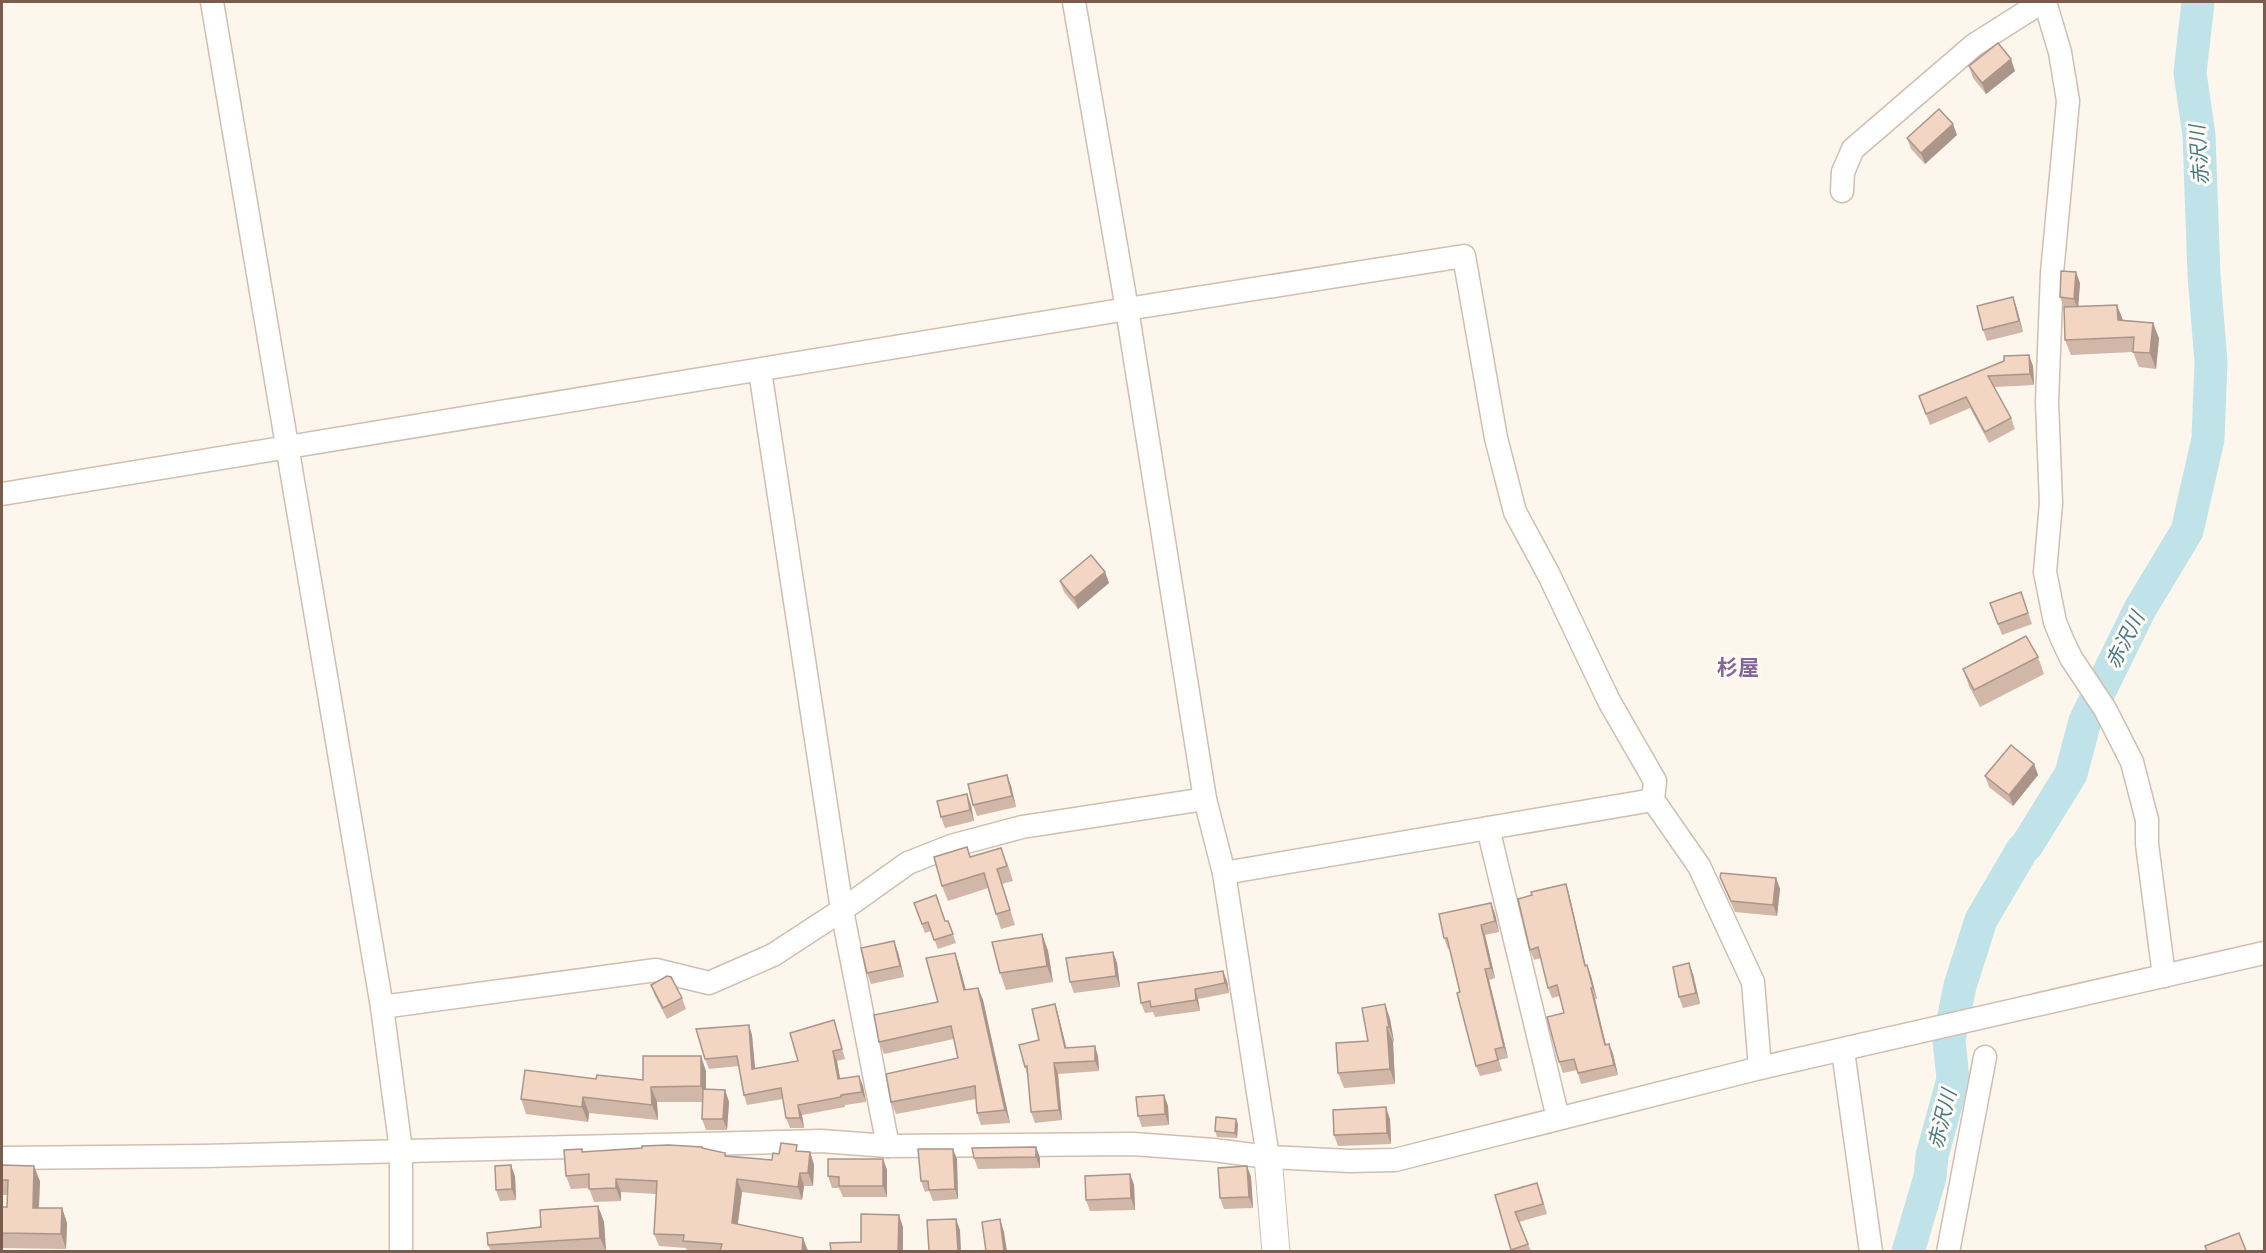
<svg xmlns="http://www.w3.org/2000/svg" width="2266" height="1253" viewBox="0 0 2266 1253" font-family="'Sofia Sans Condensed','Noto Sans JP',sans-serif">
<rect width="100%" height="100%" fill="#fdf6ec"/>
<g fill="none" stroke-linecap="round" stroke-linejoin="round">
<!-- river -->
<path stroke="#bfe3e8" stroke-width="33" d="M 1908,1252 L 1930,1177 L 1932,1156 L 1953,1079 L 1949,1040 L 1960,986 L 1981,920 L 2022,850 L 2027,845 L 2071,774 L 2085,721 L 2140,609 L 2187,531 L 2208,439 L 2211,362 L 2204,275 L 2199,135 L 2190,73 L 2198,2"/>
<defs>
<g id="minor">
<path d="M 212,2 L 382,1007 L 401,1150 L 401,1252"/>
<path d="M 1074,2 L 1127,309 L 1205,799 L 1224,873 L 1268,1157"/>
<path d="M 2045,2 L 2060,52 L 2068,101 L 2052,273 L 2047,402 L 2051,503 L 2045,572 L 2055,622 L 2062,639 L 2071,658 L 2105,709 L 2132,762 L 2147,820 L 2147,844 L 2164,976"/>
<path d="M 1842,191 L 1843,172 L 1853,149 L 1974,45 L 2042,2"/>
<path d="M 760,371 L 842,910 L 888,1146"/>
<path d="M 2,494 L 1127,309 L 1464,256 L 1496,438 L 1515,512 L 1549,575 L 1609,701 L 1655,781 L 1653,800 L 1699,866 L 1753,982 L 1760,1068"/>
<path d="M 1488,828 L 1558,1118"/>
<path d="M 1224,873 L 1653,800"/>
<path d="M 382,1007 L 656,970 L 709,983 L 773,955 L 842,910 L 908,863 L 951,846 L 1022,827 L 1205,799"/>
<path d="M 1843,1051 L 1871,1252"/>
<path d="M 2,1158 L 203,1156 L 821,1141 L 888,1146 L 1133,1144 L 1214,1150 L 1268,1157 L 1349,1161 L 1395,1160 L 1760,1068 L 2264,953"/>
<path d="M 1948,1252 L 1985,1057"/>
</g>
<path id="tertiary" d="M 1268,1157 L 1276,1252"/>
</defs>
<!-- minor casing -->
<use href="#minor" stroke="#d1beb0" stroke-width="25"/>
<!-- tertiary casing -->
<use href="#tertiary" stroke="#d1beb0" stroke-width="29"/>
<!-- minor -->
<use href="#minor" stroke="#fff" stroke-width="22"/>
<!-- tertiary -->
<use href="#tertiary" stroke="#fff" stroke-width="27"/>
</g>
<!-- wall -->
<g fill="#d1b7a8">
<path d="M 1969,66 L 2015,71 L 1986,94 L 1973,78 Z"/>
<path d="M 1957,135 L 1925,164 L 1911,149 L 1907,138 Z"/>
<path d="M 2080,283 L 2078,307 L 2123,320 L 2159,338 L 2156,369 L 2139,367 L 2133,352 L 2071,355 L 2065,340 L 2064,308 L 2060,297 Z"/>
<path d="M 2013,297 L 2017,309 L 2023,332 L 1987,341 L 1983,330 Z"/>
<path d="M 2004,361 L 2033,366 L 2034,385 L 1994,387 L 2011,418 L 2015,429 L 1989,443 L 1970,408 L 1930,425 L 1919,396 Z"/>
<path d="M 1105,572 L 1109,583 L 1078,609 L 1064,592 L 1060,581 Z"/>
<path d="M 2021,592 L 2032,624 L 2002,635 L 1990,603 Z"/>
<path d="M 2038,657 L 2044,674 L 1980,707 L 1969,686 L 1963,669 Z"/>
<path d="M 2034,764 L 2038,775 L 2013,806 L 1989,787 L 1985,776 Z"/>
<path d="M 1007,775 L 1011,786 L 1016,807 L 977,816 L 973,805 Z"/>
<path d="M 971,805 L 974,821 L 945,828 L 941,817 Z"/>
<path d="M 971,857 L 1007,862 L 1013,881 L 1002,884 L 1015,925 L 1001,929 L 988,888 L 948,901 L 942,886 Z"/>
<path d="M 1720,877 L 1776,878 L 1780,889 L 1777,916 L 1735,912 Z"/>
<path d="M 1569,894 L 1586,966 L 1587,965 L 1591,976 L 1597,999 L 1595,999 L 1606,1044 L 1613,1054 L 1618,1075 L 1581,1084 L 1577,1070 L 1563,1073 L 1559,1062 L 1564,1013 L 1560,996 L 1552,998 L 1548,988 L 1541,958 L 1534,960 L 1530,950 L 1532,895 Z"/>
<path d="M 914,903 L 945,921 L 948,921 L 956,943 L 938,949 L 931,931 L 925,933 Z"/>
<path d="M 1491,903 L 1495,914 L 1499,932 L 1485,935 L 1495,978 L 1489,980 L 1508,1058 L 1499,1060 L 1502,1071 L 1480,1076 L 1476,1066 L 1450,949 L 1448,949 L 1444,938 Z"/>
<path d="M 1042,934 L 1048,951 L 1053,982 L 1006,990 L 1000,973 Z"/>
<path d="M 898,952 L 904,977 L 871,984 L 867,973 Z"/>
<path d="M 1113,952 L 1117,963 L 1120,987 L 1074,993 L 1070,982 Z"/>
<path d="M 955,953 L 959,965 L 966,990 L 978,988 L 983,1000 L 1010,1123 L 981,1125 L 977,1113 L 976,1099 L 896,1114 L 891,1102 L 958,1058 L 954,1039 L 884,1054 L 879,1042 L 938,1002 Z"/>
<path d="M 1693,974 L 1700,1004 L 1683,1008 L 1679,997 Z"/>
<path d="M 1227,981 L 1229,993 L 1198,999 L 1200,1011 L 1155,1017 L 1153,1012 L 1145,1013 L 1141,1003 Z"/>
<path d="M 651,985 L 682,998 L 686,1009 L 667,1019 L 655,996 Z"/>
<path d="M 1055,1004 L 1058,1014 L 1066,1048 L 1098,1056 L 1099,1071 L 1058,1074 L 1062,1120 L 1035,1123 L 1031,1112 L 1028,1077 L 1025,1067 L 1039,1040 Z"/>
<path d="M 1385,1004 L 1390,1019 L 1394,1042 L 1393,1042 L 1395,1084 L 1344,1088 L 1338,1073 L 1368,1041 Z"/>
<path d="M 834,1020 L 845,1059 L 837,1061 L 840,1079 L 863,1086 L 866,1102 L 845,1105 L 845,1107 L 802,1115 L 804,1128 L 790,1128 L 786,1118 L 783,1099 L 747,1105 L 744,1095 L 739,1066 L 709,1069 L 705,1059 L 752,1035 L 755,1069 L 798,1061 Z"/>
<path d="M 706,1071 L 706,1090 L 725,1090 L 729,1102 L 727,1130 L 706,1130 L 702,1119 L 703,1102 L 657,1102 L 658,1120 L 589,1113 L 588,1122 L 526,1114 L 521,1099 L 596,1079 L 643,1080 Z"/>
<path d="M 1164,1095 L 1168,1106 L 1169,1125 L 1142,1127 L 1138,1116 Z"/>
<path d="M 1390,1119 L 1391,1144 L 1338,1146 L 1334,1135 Z"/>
<path d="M 1238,1124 L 1237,1138 L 1217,1137 L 1215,1131 Z"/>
<path d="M 1036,1147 L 1040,1158 L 1040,1168 L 978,1169 L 974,1158 Z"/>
<path d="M 582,1149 L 583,1152 L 703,1149 L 725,1153 L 726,1156 L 772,1160 L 779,1154 L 799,1151 L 810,1152 L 814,1165 L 813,1186 L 804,1186 L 802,1200 L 742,1192 L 738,1224 L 803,1238 L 808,1251 L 687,1251 L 686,1248 L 659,1246 L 654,1234 L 656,1194 L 621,1192 L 621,1201 L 594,1202 L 589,1188 L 571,1189 L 566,1176 Z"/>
<path d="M 883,1159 L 887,1170 L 887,1197 L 843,1197 L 839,1188 L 832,1188 L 828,1176 Z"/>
<path d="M 957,1159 L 958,1199 L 933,1201 L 929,1191 L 925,1192 L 921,1181 Z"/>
<path d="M 2,1165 L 40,1181 L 39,1208 L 62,1208 L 67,1223 L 66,1249 L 2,1248 L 2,1207 L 7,1207 L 7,1195 L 2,1195 Z"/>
<path d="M 1247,1166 L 1251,1177 L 1253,1208 L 1224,1209 L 1220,1198 Z"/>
<path d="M 1130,1174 L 1134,1185 L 1135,1210 L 1090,1211 L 1086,1200 Z"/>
<path d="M 515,1176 L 516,1200 L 500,1201 L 496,1190 Z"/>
<path d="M 1541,1193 L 1547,1214 L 1519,1222 L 1531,1251 L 1512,1251 L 1495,1195 Z"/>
<path d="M 598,1206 L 604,1222 L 606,1251 L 491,1251 L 488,1245 Z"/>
</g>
<!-- shaded-wall -->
<g fill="#aa9588">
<path d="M 2011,59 L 2015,71 L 1986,94 L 1982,83 Z"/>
<path d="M 1953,124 L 1957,135 L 1925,164 L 1921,153 Z"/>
<path d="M 2076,272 L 2080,283 L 2078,310 L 2074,299 Z"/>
<path d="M 2013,297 L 2017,309 L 2023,332 L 2019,321 Z"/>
<path d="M 2117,305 L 2123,320 L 2118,320 Z"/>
<path d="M 2153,323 L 2159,338 L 2156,369 L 2150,353 Z"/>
<path d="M 2029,355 L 2033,366 L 2034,385 L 2030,374 Z"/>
<path d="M 1105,572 L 1109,583 L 1078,609 L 1074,598 Z"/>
<path d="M 2034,764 L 2038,775 L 2013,806 L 2009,795 Z"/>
<path d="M 1007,775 L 1011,786 L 1016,807 L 1012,796 Z"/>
<path d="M 967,794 L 971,805 L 974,821 L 970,810 Z"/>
<path d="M 1776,878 L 1780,889 L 1777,916 L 1773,905 Z"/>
<path d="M 1566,884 L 1569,894 L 1588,977 L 1585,966 Z"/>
<path d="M 1491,903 L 1495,914 L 1499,932 L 1495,921 Z"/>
<path d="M 1481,925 L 1485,935 L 1495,978 L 1491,968 Z"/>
<path d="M 1042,934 L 1048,951 L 1053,982 L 1047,966 Z"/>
<path d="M 894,941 L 898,952 L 904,977 L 900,966 Z"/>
<path d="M 1113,952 L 1117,963 L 1120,987 L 1116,976 Z"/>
<path d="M 955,953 L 959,965 L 969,1002 L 964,990 Z"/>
<path d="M 1689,963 L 1693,974 L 1700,1004 L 1696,993 Z"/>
<path d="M 1587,965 L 1591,976 L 1597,999 L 1593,988 Z"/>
<path d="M 1485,969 L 1489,980 L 1508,1058 L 1504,1047 Z"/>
<path d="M 1223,971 L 1227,981 L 1229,993 L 1225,983 Z"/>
<path d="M 978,988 L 983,1000 L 1010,1123 L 1005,1110 Z"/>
<path d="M 1591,988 L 1595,999 L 1608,1055 L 1605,1045 Z"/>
<path d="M 1195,989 L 1198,999 L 1200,1011 L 1196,1000 Z"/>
<path d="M 1055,1004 L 1058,1014 L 1069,1058 L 1065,1048 Z"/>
<path d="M 1385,1004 L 1390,1019 L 1394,1042 L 1389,1027 Z"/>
<path d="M 749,1025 L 752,1035 L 756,1079 L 752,1069 Z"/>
<path d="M 1387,1027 L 1393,1042 L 1395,1084 L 1390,1069 Z"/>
<path d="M 1609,1044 L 1613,1054 L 1618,1075 L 1614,1065 Z"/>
<path d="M 1095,1046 L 1098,1056 L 1099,1071 L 1095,1061 Z"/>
<path d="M 833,1051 L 837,1061 L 842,1089 L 838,1079 Z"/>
<path d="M 701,1056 L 706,1071 L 706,1102 L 701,1086 Z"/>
<path d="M 1054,1063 L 1058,1074 L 1062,1120 L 1059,1110 Z"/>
<path d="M 859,1076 L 863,1086 L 866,1102 L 862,1092 Z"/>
<path d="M 651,1087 L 657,1102 L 658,1120 L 652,1105 Z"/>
<path d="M 725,1090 L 729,1102 L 727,1130 L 723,1119 Z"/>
<path d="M 1164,1095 L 1168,1106 L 1169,1125 L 1165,1114 Z"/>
<path d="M 583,1097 L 589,1113 L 588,1122 L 582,1107 Z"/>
<path d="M 798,1105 L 802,1115 L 804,1128 L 800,1118 Z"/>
<path d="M 1386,1107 L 1390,1119 L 1391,1144 L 1387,1133 Z"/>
<path d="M 1236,1119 L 1238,1124 L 1237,1138 L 1235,1133 Z"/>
<path d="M 1036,1147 L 1040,1158 L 1040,1168 L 1036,1157 Z"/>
<path d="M 953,1149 L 957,1159 L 958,1199 L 955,1189 Z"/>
<path d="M 810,1152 L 814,1165 L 813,1186 L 808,1173 Z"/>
<path d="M 883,1159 L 887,1170 L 887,1197 L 883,1186 Z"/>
<path d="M 511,1165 L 515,1176 L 516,1200 L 512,1189 Z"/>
<path d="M 34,1166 L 40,1181 L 38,1223 L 33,1208 Z"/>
<path d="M 1247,1166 L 1251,1177 L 1253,1208 L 1249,1197 Z"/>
<path d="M 800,1173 L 804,1186 L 802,1200 L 798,1187 Z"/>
<path d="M 1130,1174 L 1134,1185 L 1135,1210 L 1131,1198 Z"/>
<path d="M 616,1179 L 621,1192 L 621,1201 L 616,1188 Z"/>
<path d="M 737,1179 L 742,1192 L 736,1236 L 732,1223 Z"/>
<path d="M 598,1206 L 604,1222 L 606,1251 L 600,1238 Z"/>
<path d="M 62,1208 L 67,1223 L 66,1249 L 61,1234 Z"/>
<path d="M 899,1215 L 903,1227 L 903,1251 L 898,1251 Z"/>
<path d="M 956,1219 L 960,1230 L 961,1251 L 958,1251 Z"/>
<path d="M 1000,1219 L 1004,1232 L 1007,1251 L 1004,1251 Z"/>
<path d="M 803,1238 L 808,1251 L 802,1251 Z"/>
</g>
<!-- building -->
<g fill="#f3d5c3" stroke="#aa9588" stroke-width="1.5">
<path d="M 1998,43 L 2011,59 L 1982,83 L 1969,66 Z"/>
<path d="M 1939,109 L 1953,124 L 1921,153 L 1907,138 Z"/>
<path d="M 2061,271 L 2076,272 L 2074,299 L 2060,297 Z"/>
<path d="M 2013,297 L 2019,321 L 1983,330 L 1977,306 Z"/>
<path d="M 2117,305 L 2118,320 L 2153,323 L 2150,353 L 2133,352 L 2134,337 L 2065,340 L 2064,307 Z"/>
<path d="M 2029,355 L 2030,374 L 1988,376 L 2011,418 L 1985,432 L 1966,397 L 1926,414 L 1919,396 L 2004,361 L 2004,356 Z"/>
<path d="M 1091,555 L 1105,572 L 1074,598 L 1060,581 Z"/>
<path d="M 2021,592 L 2028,613 L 1998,624 L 1990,603 Z"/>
<path d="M 2026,636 L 2038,657 L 1974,690 L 1963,669 Z"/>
<path d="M 2011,745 L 2034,764 L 2009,795 L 1985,776 Z"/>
<path d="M 1007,775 L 1012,796 L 973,805 L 968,784 Z"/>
<path d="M 967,794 L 970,810 L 941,817 L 937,801 Z"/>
<path d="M 967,847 L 970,857 L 1001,848 L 1007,866 L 997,869 L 1010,910 L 996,914 L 984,873 L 942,886 L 934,857 Z"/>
<path d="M 1721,873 L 1776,878 L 1773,905 L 1731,901 L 1720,877 Z"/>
<path d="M 1566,884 L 1585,966 L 1587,965 L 1593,988 L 1591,988 L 1605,1045 L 1609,1044 L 1614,1065 L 1578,1073 L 1574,1059 L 1559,1062 L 1547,1017 L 1564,1013 L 1557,985 L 1548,988 L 1538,947 L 1530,950 L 1518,899 L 1532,895 L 1531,892 Z"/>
<path d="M 936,895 L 945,921 L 948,921 L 953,934 L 934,940 L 928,922 L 922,924 L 914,903 Z"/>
<path d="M 1491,903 L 1495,921 L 1481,925 L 1491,968 L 1485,969 L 1504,1047 L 1495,1049 L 1498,1060 L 1476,1066 L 1457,993 L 1460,992 L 1447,938 L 1444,938 L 1439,914 Z"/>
<path d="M 1042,934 L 1047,966 L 1000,973 L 992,942 Z"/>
<path d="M 894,941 L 900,966 L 867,973 L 861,948 Z"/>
<path d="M 1113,952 L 1116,976 L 1070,982 L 1066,958 Z"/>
<path d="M 955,953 L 964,990 L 978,988 L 1005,1110 L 977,1113 L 975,1086 L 891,1102 L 886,1074 L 958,1058 L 951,1026 L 879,1042 L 874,1015 L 938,1002 L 926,958 Z"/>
<path d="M 1689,963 L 1696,993 L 1679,997 L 1673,967 Z"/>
<path d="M 1223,971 L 1225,983 L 1195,989 L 1196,1000 L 1151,1007 L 1150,1001 L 1141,1003 L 1138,983 Z"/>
<path d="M 667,976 L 671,977 L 682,998 L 663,1008 L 651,985 Z"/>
<path d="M 1055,1004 L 1065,1048 L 1095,1046 L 1095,1061 L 1054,1063 L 1059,1110 L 1031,1112 L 1027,1066 L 1025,1067 L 1019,1045 L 1039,1040 L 1032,1009 Z"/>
<path d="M 1385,1004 L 1389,1027 L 1387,1027 L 1390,1069 L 1338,1073 L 1336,1043 L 1368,1041 L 1362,1008 Z"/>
<path d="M 834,1020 L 842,1049 L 833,1051 L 838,1079 L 859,1076 L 862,1092 L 841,1095 L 841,1097 L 798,1105 L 800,1118 L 786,1118 L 781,1088 L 744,1095 L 737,1056 L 705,1059 L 696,1029 L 749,1025 L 752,1069 L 798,1061 L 790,1033 Z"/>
<path d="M 643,1056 L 701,1056 L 701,1086 L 651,1087 L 652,1105 L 583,1097 L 582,1107 L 521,1099 L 525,1070 L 596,1079 L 597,1075 L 643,1080 Z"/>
<path d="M 703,1089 L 725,1090 L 723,1119 L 702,1119 Z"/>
<path d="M 1164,1095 L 1165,1114 L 1138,1116 L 1136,1097 Z"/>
<path d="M 1386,1107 L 1387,1133 L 1334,1135 L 1333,1110 Z"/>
<path d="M 1216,1117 L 1236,1119 L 1235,1133 L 1215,1131 Z"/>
<path d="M 781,1143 L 797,1145 L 796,1151 L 810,1152 L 808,1173 L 800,1173 L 798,1187 L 737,1179 L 732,1223 L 803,1238 L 802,1251 L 720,1251 L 722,1244 L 683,1241 L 684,1235 L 654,1234 L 657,1181 L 616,1179 L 616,1188 L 589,1189 L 589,1174 L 566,1176 L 564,1150 L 582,1149 L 582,1152 L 642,1148 L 642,1146 L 669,1145 L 702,1147 L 702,1148 L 725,1153 L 725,1156 L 772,1160 L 773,1153 L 779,1154 Z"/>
<path d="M 1036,1147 L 1036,1157 L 974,1158 L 972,1148 Z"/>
<path d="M 918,1149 L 953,1149 L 955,1189 L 929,1190 L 928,1181 L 921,1181 Z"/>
<path d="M 828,1159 L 883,1159 L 883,1186 L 839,1186 L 839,1177 L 828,1176 Z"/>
<path d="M 2,1165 L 34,1166 L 33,1208 L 62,1208 L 61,1234 L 2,1233 L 2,1207 L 7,1207 L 8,1180 L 2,1180 Z"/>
<path d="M 511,1165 L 512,1189 L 496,1190 L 495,1166 Z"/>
<path d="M 1247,1166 L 1249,1197 L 1220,1198 L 1218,1168 Z"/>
<path d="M 1130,1174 L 1131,1198 L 1086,1200 L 1085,1176 Z"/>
<path d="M 1537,1183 L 1543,1204 L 1515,1212 L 1528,1244 L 1511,1250 L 1495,1195 Z"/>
<path d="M 598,1206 L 600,1238 L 488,1245 L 487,1233 L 541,1227 L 540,1210 Z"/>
<path d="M 861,1214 L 899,1215 L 898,1251 L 831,1251 L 830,1243 L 861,1242 Z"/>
<path d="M 956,1219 L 958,1251 L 929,1251 L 927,1220 Z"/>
<path d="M 1000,1219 L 1004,1251 L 986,1251 L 982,1222 Z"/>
<path d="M 2239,1233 L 2246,1251 L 2207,1251 L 2205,1246 Z"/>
</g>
<g text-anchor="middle" stroke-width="6" stroke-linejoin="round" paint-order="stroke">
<!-- water labels -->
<g font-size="20" font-style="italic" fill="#437c86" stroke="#fffaf3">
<text transform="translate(2199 155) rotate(-94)" y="7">赤沢川</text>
<text transform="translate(2125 640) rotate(-63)" y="7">赤沢川</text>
<text transform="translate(1942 1119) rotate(-76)" y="7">赤沢川</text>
</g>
<!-- quarter labels -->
<g font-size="21" font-weight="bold" fill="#846695" stroke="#fffaf3">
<text x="1738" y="675">杉屋</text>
</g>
</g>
<!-- border -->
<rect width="2266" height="1253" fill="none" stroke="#7a5c4d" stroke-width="6"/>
</svg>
